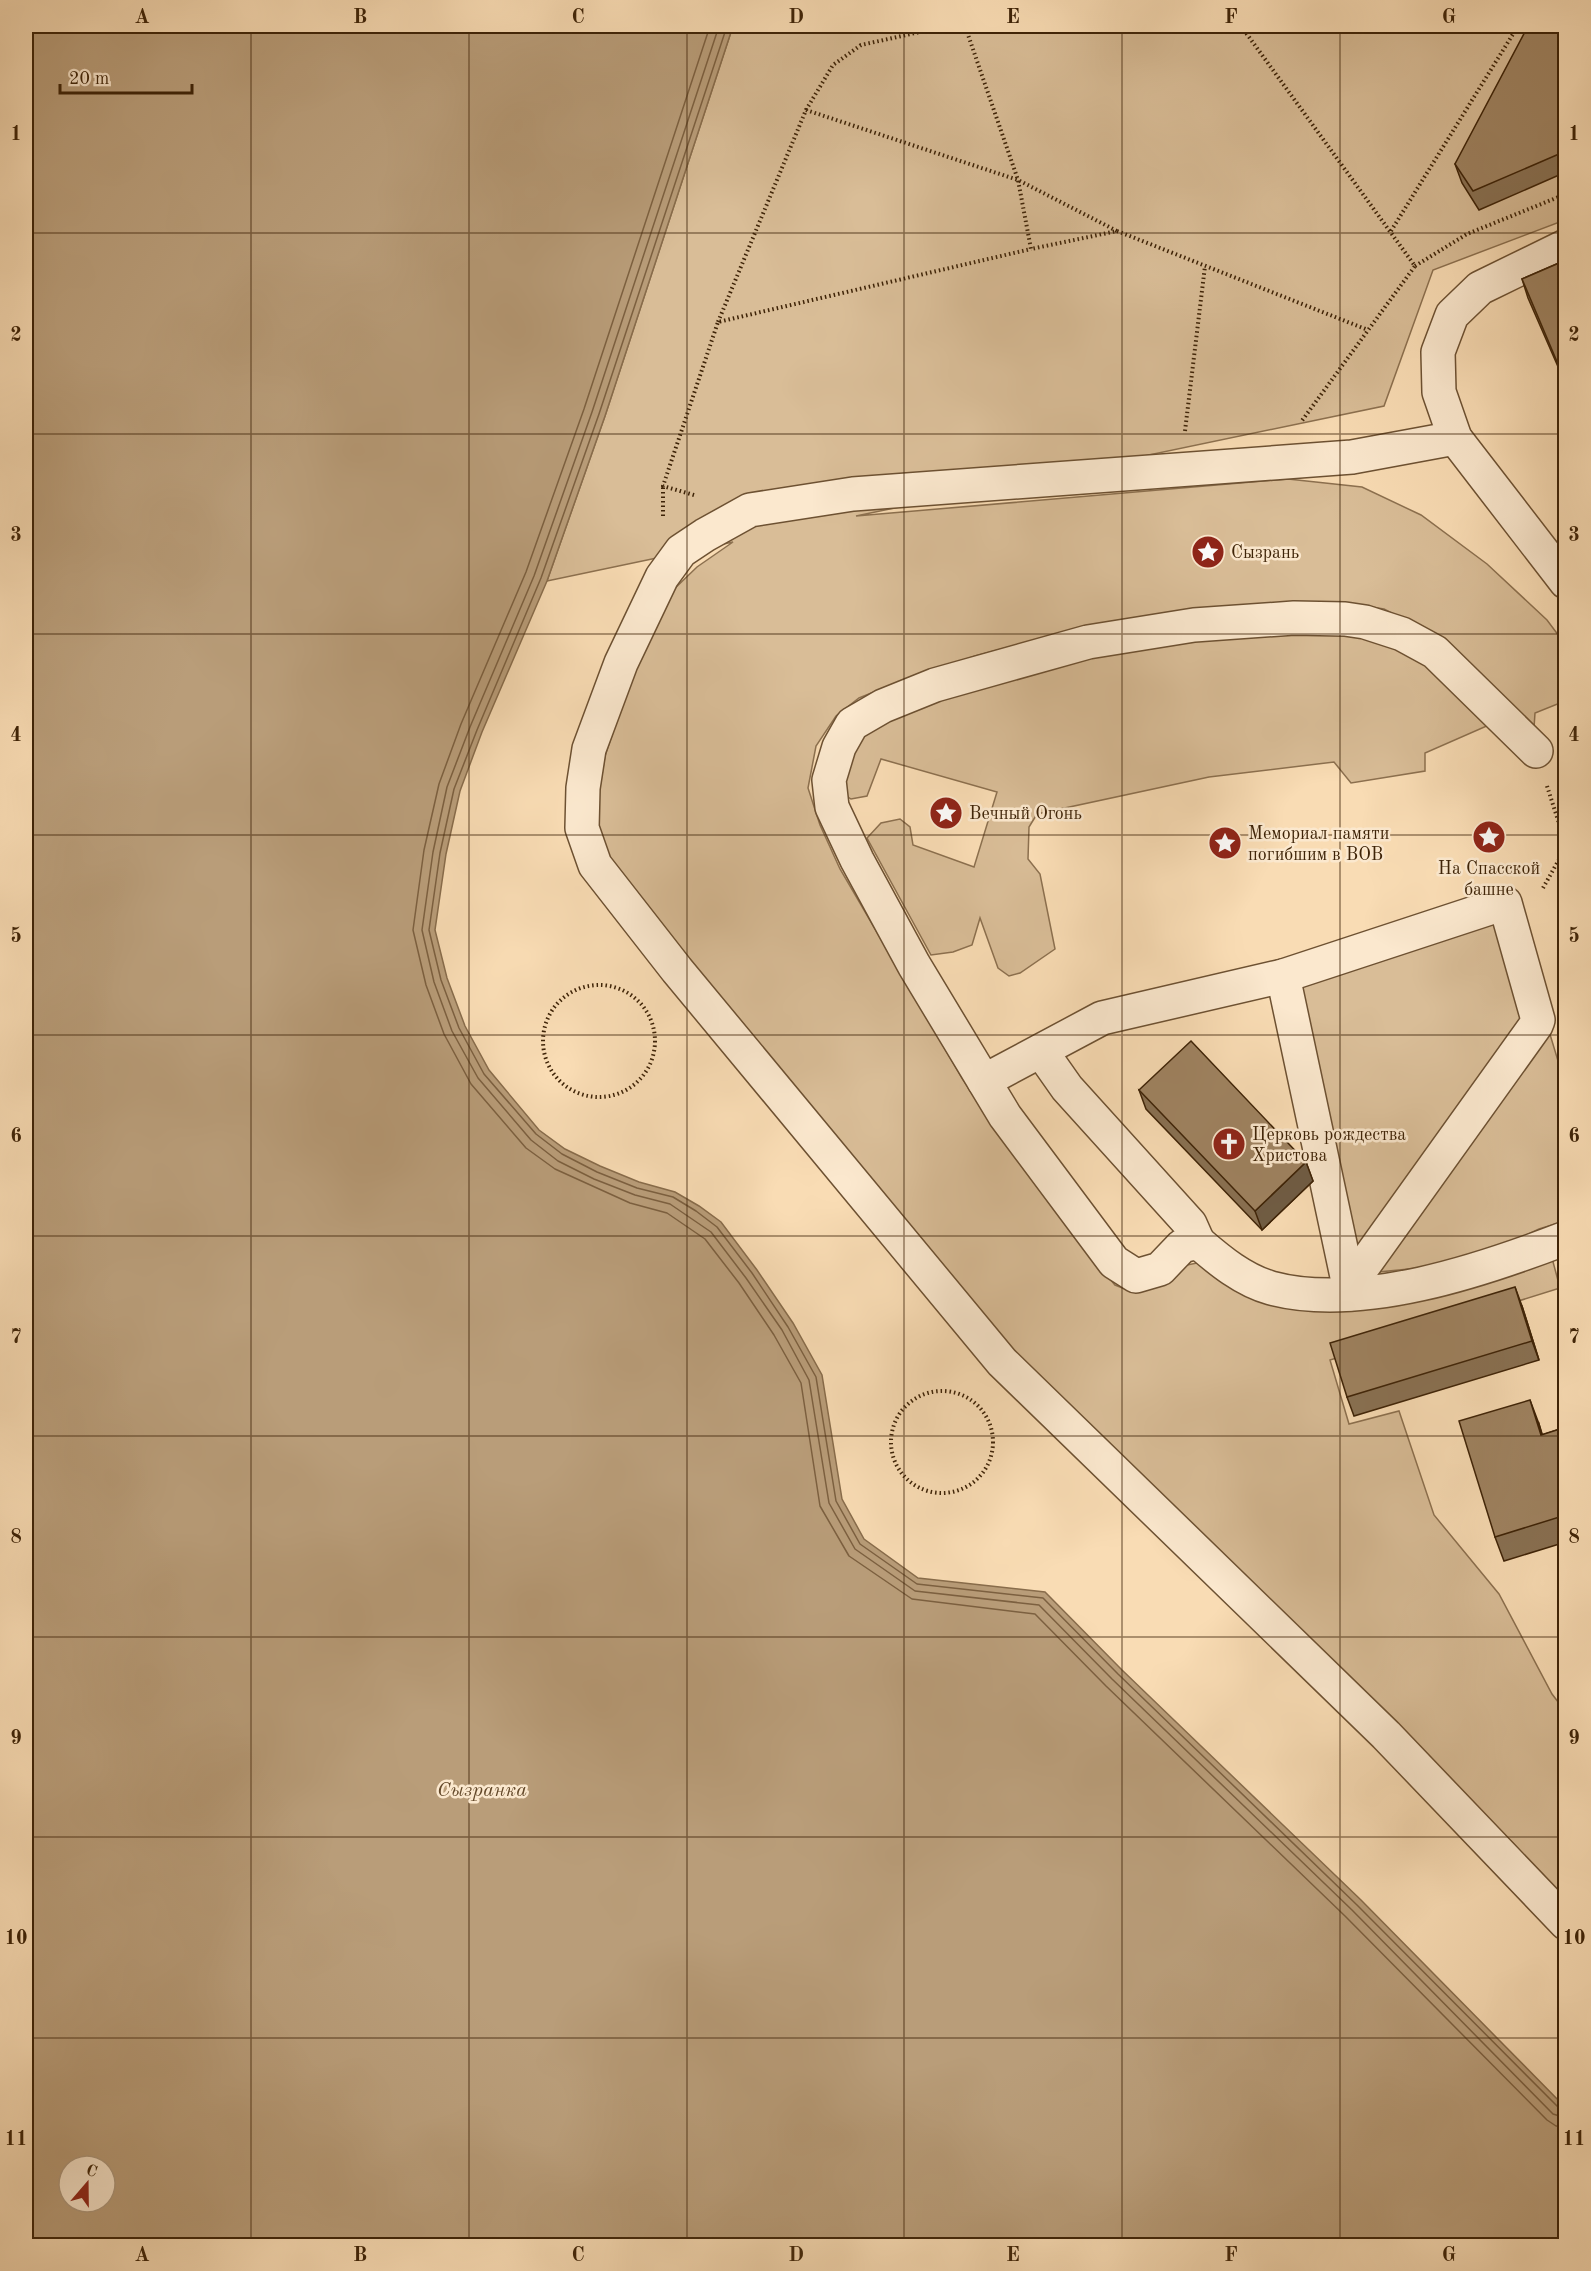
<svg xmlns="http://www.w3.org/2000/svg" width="1591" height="2271" viewBox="0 0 1591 2271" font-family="'Old Standard TT',serif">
<rect width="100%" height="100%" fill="#f9dcb4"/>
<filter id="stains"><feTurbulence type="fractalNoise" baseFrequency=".00333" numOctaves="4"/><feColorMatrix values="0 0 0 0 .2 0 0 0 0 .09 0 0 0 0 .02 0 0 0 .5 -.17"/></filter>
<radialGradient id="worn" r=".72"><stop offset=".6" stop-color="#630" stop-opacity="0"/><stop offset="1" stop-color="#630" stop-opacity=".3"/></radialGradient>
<!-- green -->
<g fill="#d9bd97" stroke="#8c704f" stroke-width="1.5">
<path d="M 733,26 L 1565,26 L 1565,220 L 1433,270 L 1384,406 L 856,516 L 1288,479 L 1362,487 L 1421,515 L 1487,564 L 1547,620 L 1565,644 L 1565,701 L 1535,713 L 1534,728 L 1425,630 L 1384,609 L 1365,606 L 1068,631 L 975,656 L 884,688 L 859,698 L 836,716 L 816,746 L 808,788 L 820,825 L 840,869 L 962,1078 L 983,1110 L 1085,1249 L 1115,1285 L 1130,1291 L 1177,1267 L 1202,1262 L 1318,1308 L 1416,1302 L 1552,1258 L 1560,1288 L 1330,1360 L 1349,1424 L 1399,1411 L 1434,1515 L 1499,1594 L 1552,1694 L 1565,1711 L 1565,1901 L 1513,1843 L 1325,1658 L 1013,1364 L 613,868 L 597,830 L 599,793 L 605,756 L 629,684 L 669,594 L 697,567 L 733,542 L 547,581 L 605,416 Z"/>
<path d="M 1324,627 L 1415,650 L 1489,725 L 1425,753 L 1425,771 L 1351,783 L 1334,762 L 1209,777 L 1037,814 L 1029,827 L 1028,859 L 1040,874 L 1055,949 L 1020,973 L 1009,976 L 998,968 L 980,918 L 972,945 L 953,952 L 931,955 L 867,838 L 881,823 L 900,819 L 910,827 L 913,845 L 974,867 L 997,792 L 881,759 L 867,796 L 851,799 L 845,795 L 845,760 L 876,720 L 1079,654 Z"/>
<path d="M 1500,916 L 1531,1020 L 1366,1247 L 1354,1250 L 1301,982 Z"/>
<path d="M 1549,1031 L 1565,1084 L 1565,1221 L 1539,1229 L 1493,1251 L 1440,1266 L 1378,1272 Z"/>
</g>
<!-- water -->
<path fill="#b99d79" stroke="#886c4b" stroke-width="1.5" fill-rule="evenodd" d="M 26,26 L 733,26 L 605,416 L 547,581 L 482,732 L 460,791 L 446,854 L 435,930 L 447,978 L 465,1026 L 489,1070 L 539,1130 L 565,1149 L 600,1166 L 639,1182 L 675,1192 L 699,1206 L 721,1222 L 757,1270 L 793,1323 L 822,1375 L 842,1499 L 864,1539 L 918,1578 L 1045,1592 L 1122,1670 L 1361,1900 L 1565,2107 L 1565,2245 L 26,2245 ZM 69,2166 L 105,2166 L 105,2202 L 69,2202 Z"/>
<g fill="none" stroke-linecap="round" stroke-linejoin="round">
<!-- shore -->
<g stroke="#7c6040" stroke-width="1.5">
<path d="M 710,26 L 584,409 L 526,572 L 461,724 L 439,784 L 424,850 L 413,930 L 426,985 L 444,1034 L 471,1084 L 526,1148 L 555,1169 L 630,1203 L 667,1213 L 705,1239 L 739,1283 L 774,1335 L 801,1383 L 820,1506 L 849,1556 L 912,1599 L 1035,1614 L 1106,1686 L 1345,1916 L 1547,2120 L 1556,2126 L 1566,2127"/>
<path d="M 719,26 L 592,412 L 534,576 L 470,727 L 447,787 L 433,852 L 422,930 L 434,982 L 452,1031 L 478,1078 L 531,1140 L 558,1161 L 594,1179 L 635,1195 L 670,1204 L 711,1232 L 746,1278 L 782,1330 L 809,1380 L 829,1503 L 855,1549 L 915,1591 L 1039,1605 L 1112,1679 L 1352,1910 L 1553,2114 L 1566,2118"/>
<path d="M 727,26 L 599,414 L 541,578 L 477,730 L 454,789 L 440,853 L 429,930 L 441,980 L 459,1028 L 484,1074 L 536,1134 L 562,1154 L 597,1172 L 637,1188 L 673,1197 L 696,1211 L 717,1227 L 752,1273 L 788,1327 L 816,1377 L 836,1501 L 860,1544 L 917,1584 L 1043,1598 L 1118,1674 L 1357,1905 L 1559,2108 L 1566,2110"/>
</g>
<defs>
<g id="minor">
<path d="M 1566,246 L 1480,288 L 1452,315 L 1438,352 L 1439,392 L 1455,438 L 1566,582"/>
<path d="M 1455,438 L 1352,457 L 853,494 L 750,510 L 705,535 L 681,551 L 662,577 L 621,663 L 589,749 L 583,788 L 582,828 L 595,865 L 677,970 L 1002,1362 L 1386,1735 L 1566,1923"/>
<path d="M 1536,751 L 1435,652 L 1402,634 L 1365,622 L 1345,619 L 1294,618 L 1194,625 L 1088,642 L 935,685 L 883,706 L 852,724 L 839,747 L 829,780 L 832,807 L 857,860 L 914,965 L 1005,1116 L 1114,1262 L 1136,1276 L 1160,1269 L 1182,1246 L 1198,1242 C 1220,1261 1243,1280 1271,1288 C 1360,1312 1483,1270 1566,1238"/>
<path d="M 1283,976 L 1349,1286"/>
<path d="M 1041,1051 L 1067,1088 L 1190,1224 L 1198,1242"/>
<path d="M 984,1081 L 1102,1018 L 1283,976 L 1505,903 L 1538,1020 L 1536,1025 L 1349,1286 L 1349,1294"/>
</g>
</defs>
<!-- minor casing -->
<use href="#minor" stroke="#6d5132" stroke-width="36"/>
<!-- path -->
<g stroke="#3e2307" stroke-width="4" stroke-dasharray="1.5 3" stroke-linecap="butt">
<path d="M 1241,26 L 1415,266 L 1301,422"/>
<path d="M 806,110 L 833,65 L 861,45 L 947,26"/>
<path d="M 1117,231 L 1368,330"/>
<path d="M 1391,231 L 1518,26"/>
<path d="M 1415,266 L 1467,234 L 1566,194"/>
<path d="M 718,322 L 806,110 L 1018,180 L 1117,231 L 1031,249 L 1018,180 L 965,26"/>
<path d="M 1185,431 L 1205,266"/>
<path d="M 694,495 L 663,486 L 718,322 L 1031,249"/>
<path d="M 663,516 L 663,486"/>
<path d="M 1547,786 L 1566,845"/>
<path d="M 1543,888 L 1566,847"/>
<circle cx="599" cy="1041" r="56"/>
<circle cx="942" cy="1442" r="51"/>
</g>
<!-- minor -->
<use href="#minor" stroke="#fbe8ce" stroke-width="33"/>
</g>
<!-- wall -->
<g fill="#897153" stroke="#3e2307" stroke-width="1.5">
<path d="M 1566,34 L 1566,172 L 1479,210 L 1462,183 L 1455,164 Z"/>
<path d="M 1566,260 L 1566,385 L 1528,298 L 1522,279 Z"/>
<path d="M 1139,1090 L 1306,1162 L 1313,1181 L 1262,1230 L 1146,1109 Z"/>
<path d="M 1522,1306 L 1539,1360 L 1354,1416 L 1347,1397 Z"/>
<path d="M 1539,1424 L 1542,1435 L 1566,1427 L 1566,1542 L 1504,1561 L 1495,1537 Z"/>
</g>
<!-- shaded-wall -->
<g fill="#6f5c44" stroke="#3e2307" stroke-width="1.5">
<path d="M 1306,1162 L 1313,1181 L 1262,1230 L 1255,1211 Z"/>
<path d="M 1515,1287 L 1522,1306 L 1539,1360 L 1532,1341 Z"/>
<path d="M 1530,1400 L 1539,1424 L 1550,1459 L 1541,1435 Z"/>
</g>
<!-- building -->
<g fill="#9f8361" stroke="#3e2307" stroke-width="1.5">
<path d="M 1528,26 L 1550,26 L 1558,27 L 1566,34 L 1566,151 L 1473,191 L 1455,164 Z"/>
<path d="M 1566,260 L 1566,379 L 1564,380 L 1566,383 L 1522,279 Z"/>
<path d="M 1191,1041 L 1306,1162 L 1255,1211 L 1139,1090 Z"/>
<path d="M 1515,1287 L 1532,1341 L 1347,1397 L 1330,1343 Z"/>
<path d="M 1530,1400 L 1541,1435 L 1566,1427 L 1566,1515 L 1495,1537 L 1459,1421 Z"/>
</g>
<!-- grid -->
<path fill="none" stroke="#3e2307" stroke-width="1.5" stroke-opacity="0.55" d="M 251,26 L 251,2246M 469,26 L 469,2246M 687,26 L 687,2246M 904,26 L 904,2246M 1122,26 L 1122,2246M 1340,26 L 1340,2246M 26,233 L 1566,233M 26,434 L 1566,434M 26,634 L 1566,634M 26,835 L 1566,835M 26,1035 L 1566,1035M 26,1236 L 1566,1236M 26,1436 L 1566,1436M 26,1637 L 1566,1637M 26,1837 L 1566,1837M 26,2038 L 1566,2038"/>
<!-- icons -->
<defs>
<symbol id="sight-disc" viewBox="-11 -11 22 22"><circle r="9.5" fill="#8f2418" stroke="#fbe8ce"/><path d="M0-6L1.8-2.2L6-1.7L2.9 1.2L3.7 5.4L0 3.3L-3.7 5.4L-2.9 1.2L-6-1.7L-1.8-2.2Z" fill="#fff"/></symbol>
<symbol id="church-disc" viewBox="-11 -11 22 22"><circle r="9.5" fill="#8f2418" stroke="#fbe8ce"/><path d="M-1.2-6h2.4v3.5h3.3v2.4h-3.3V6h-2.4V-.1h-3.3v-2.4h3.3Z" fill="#fff"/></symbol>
</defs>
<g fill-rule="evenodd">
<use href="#sight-disc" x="1189" y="533" width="38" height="38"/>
<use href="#sight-disc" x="927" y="794" width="38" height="38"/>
<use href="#sight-disc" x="1470" y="818" width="38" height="38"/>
<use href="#sight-disc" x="1206" y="824" width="38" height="38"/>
<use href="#church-disc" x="1210" y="1125" width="38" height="38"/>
</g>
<g text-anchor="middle" stroke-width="5" stroke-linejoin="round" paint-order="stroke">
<!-- poi labels -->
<g font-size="18" fill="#3e2307" stroke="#fbe8ce" text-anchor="start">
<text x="1231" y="558">Сызрань</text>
<text x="969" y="819">Вечный Огонь</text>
<text x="1248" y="839">Мемориал памяти<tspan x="1248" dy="21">погибшим в ВОВ</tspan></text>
<text x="1489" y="874" text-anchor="middle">На Спасской<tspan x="1489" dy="21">башне</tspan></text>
<text x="1252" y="1140">Церковь рождества<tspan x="1252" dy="21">Христова</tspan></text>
</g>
<!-- water labels -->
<g font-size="20" font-style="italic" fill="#634829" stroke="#fbe8ce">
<text x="482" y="1796">Сызранка</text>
</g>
</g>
<!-- margin -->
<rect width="1591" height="2271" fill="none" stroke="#f9dcb4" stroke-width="66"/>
<!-- north arrow -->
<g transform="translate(87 2184) rotate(20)"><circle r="28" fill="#fbe8ce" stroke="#af997e" stroke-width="1.5"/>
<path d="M0-4.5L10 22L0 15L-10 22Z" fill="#8f2418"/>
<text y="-9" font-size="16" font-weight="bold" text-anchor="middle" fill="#3e2307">С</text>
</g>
<!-- scale -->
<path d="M60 84v9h132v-9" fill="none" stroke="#3e2307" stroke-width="3"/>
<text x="69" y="84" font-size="18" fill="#3e2307" stroke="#fbe8ce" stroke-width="4.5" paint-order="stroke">20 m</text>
<rect x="33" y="33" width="1525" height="2205" fill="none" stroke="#3e2307" stroke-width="2"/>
<g font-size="20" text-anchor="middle" font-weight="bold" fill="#3e2307">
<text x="142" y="23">A</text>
<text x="360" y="23">B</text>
<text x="578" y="23">C</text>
<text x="796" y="23">D</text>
<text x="1013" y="23">E</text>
<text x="1231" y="23">F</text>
<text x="1449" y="23">G</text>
<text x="16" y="140">1</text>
<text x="1574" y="140">1</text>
<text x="16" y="341">2</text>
<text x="1574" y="341">2</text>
<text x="16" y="541">3</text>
<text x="1574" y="541">3</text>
<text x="16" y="741">4</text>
<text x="1574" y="741">4</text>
<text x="16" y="942">5</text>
<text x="1574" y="942">5</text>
<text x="16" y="1142">6</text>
<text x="1574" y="1142">6</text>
<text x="16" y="1343">7</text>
<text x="1574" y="1343">7</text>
<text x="16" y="1543">8</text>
<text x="1574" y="1543">8</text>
<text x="16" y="1744">9</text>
<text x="1574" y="1744">9</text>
<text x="16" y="1944">10</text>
<text x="1574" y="1944">10</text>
<text x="16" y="2145">11</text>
<text x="1574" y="2145">11</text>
<text x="142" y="2261">A</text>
<text x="360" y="2261">B</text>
<text x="578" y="2261">C</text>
<text x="796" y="2261">D</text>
<text x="1013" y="2261">E</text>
<text x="1231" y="2261">F</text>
<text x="1449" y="2261">G</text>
</g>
<rect width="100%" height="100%" filter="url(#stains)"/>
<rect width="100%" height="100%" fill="url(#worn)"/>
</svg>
